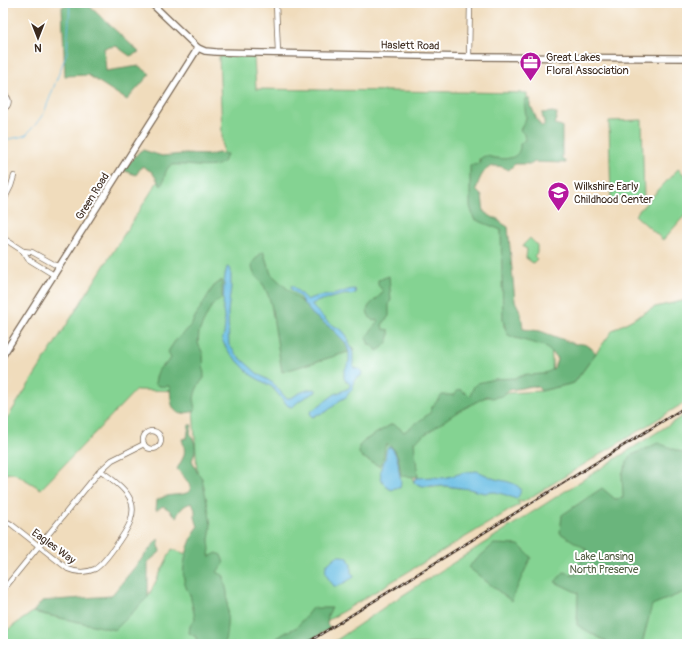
<svg xmlns="http://www.w3.org/2000/svg" width="690" height="647" viewBox="0 0 690 647" font-family="Pangolin,sans-serif">
<rect width="100%" height="100%" fill="#fff"/>
<filter id="ink" filterUnits="userSpaceOnUse"><feTurbulence type="fractalNoise" baseFrequency=".025" numOctaves="2"/><feDisplacementMap in="SourceGraphic" scale="8" xChannelSelector="R" yChannelSelector="G"/><feConvolveMatrix kernelMatrix="1 2 1 2 8 2 1 2 1" color-interpolation-filters="sRGB"/></filter>
<filter id="wash" filterUnits="userSpaceOnUse"><feTurbulence type="fractalNoise" baseFrequency=".012" numOctaves="4" result="noise"/><feDisplacementMap in="SourceGraphic" scale="16" xChannelSelector="R" yChannelSelector="G"/><feGaussianBlur stdDeviation="0.9" result="paint"/><feColorMatrix in="noise" values="0 0 0 0 0 0 0 0 0 0 0 0 0 0 0 0 0 1.4 0 .05"/><feComposite in="paint" operator="in"/></filter>
<g filter="url(#wash)">
<rect width="100%" height="100%" fill="#f0dcbc"/>
<!-- green -->
<g fill="#84d392" stroke="#607e58">
<path d="M 219,56 L 254,57 L 256,89 L 527,93 L 527,160 L 479,159 L 479,168 L 473,168 L 474,217 L 497,218 L 501,223 L 504,327 L 551,344 L 553,378 L 473,395 L 409,440 L 414,483 L 433,487 L 445,486 L 460,488 L 417,478 L 413,441 L 468,401 L 508,393 L 541,391 L 574,383 L 613,330 L 655,307 L 687,300 L 687,401 L 523,502 L 517,501 L 520,504 L 289,644 L 208,644 L 192,391 L 136,390 L 41,489 L 14,473 L 3,474 L 3,425 L 170,162 L 223,160 Z"/>
<path d="M 642,120 L 644,201 L 611,202 L 609,121 Z"/>
<path d="M 678,169 L 687,177 L 687,213 L 663,240 L 635,215 Z"/>
<path d="M 530,238 L 537,245 L 537,253 L 534,256 L 537,259 L 533,263 L 526,258 L 527,249 L 523,247 L 523,245 Z"/>
<path d="M 687,413 L 687,644 L 331,644 L 386,606 Z"/>
<path d="M 172,549 L 197,558 L 203,644 L 3,644 L 3,633 L 33,612 L 115,629 L 148,597 Z"/>
</g>
<!-- forest -->
<g fill="#6bb57c" stroke="#53704d">
<path d="M 69,3 L 86,3 L 139,52 L 130,56 L 116,46 L 104,48 L 106,71 L 139,66 L 150,74 L 127,100 L 88,75 L 65,76 L 62,7 Z"/>
<path d="M 526,99 L 530,99 L 530,107 L 532,108 L 537,120 L 541,126 L 544,126 C 545,120 542,118 542,113 L 553,112 L 557,114 L 556,119 L 554,124 L 562,126 L 562,158 L 566,163 L 534,162 L 532,164 L 515,164 L 509,170 C 489,159 481,172 476,190 L 482,196 L 484,212 L 508,227 L 515,301 L 521,313 L 523,329 L 540,331 L 575,344 C 585,343 589,345 596,353 L 574,383 L 541,391 L 538,387 L 533,386 L 510,390 L 505,393 L 502,396 L 492,398 L 487,396 L 454,414 L 414,442 L 418,477 L 401,476 C 399,464 400,452 388,444 L 385,446 C 384,453 384,460 379,466 L 362,457 L 359,453 L 359,446 L 365,440 L 392,424 L 397,426 L 404,432 L 430,413 L 432,407 L 442,395 L 454,395 L 459,389 L 470,396 L 474,386 L 478,383 L 495,379 L 516,378 L 527,374 L 530,375 L 542,374 L 550,371 L 554,368 L 557,360 L 556,356 L 544,346 L 512,337 L 507,334 L 503,320 L 501,230 L 474,219 L 470,206 L 470,165 C 475,165 480,165 480,159 C 482,157 484,156 486,156 C 489,156 493,158 496,158 C 508,160 521,158 520,144 L 525,140 L 524,134 L 520,130 C 522,126 525,122 526,118 C 526,111 523,105 526,99 Z"/>
<path d="M 143,150 L 162,156 L 183,154 L 209,155 L 218,153 L 227,154 C 223,174 194,164 179,165 C 176,165 172,164 170,166 C 164,170 165,181 161,186 L 152,172 L 142,166 L 136,175 L 123,170 L 140,151 Z"/>
<path d="M 263,251 L 271,274 L 355,350 L 282,372 L 271,304 C 269,297 267,292 264,286 C 257,276 252,276 252,263 Z"/>
<path d="M 389,276 L 391,300 L 389,304 L 389,316 L 382,325 L 383,329 L 389,330 C 391,339 385,347 377,351 C 376,348 373,346 369,345 L 366,337 L 378,322 L 377,320 L 373,321 C 358,305 377,303 383,291 L 378,285 L 378,280 Z"/>
<path d="M 222,280 L 222,299 L 216,302 L 211,307 L 203,323 L 199,332 L 198,343 L 203,354 L 204,378 C 194,390 193,397 195,411 C 190,413 186,412 182,414 C 170,412 171,398 170,388 L 169,386 C 164,386 158,388 155,383 C 156,378 157,371 161,367 C 164,364 168,363 171,358 L 168,353 L 169,350 L 175,341 L 191,326 L 195,317 L 210,292 L 214,286 Z"/>
<path d="M 189,425 L 192,425 L 190,433 C 196,443 197,450 192,460 L 197,472 L 202,478 L 208,507 L 211,525 L 209,541 L 210,549 L 209,556 L 211,556 L 217,553 L 221,555 L 223,560 L 224,564 L 217,572 L 224,576 C 224,582 226,587 227,592 C 228,604 228,633 224,644 L 197,644 L 196,637 L 189,633 L 190,626 L 195,619 C 194,613 193,609 192,604 C 191,601 191,597 190,595 C 187,590 185,586 184,580 C 181,566 189,539 198,527 L 195,517 L 195,510 L 192,503 C 183,505 181,509 176,517 L 168,509 L 163,506 L 156,510 L 157,500 C 162,497 169,495 174,495 C 180,494 186,495 191,490 C 189,481 183,476 177,469 C 184,456 187,454 182,439 L 187,438 Z"/>
<path d="M 658,443 L 687,454 L 687,591 L 652,605 L 642,644 L 610,644 L 577,625 L 578,593 L 555,582 L 564,572 L 576,575 L 586,549 L 560,533 L 562,515 L 602,488 L 615,499 L 623,498 L 622,474 L 630,456 Z"/>
<path d="M 158,539 L 160,552 L 148,562 L 148,597 L 115,630 L 33,612 L 42,601 L 111,596 Z"/>
<path d="M 494,544 L 519,545 L 531,557 L 511,601 L 468,567 Z"/>
<path d="M 312,608 L 332,608 L 328,615 L 327,625 L 330,628 L 305,644 L 271,644 L 277,638 L 285,633 L 297,627 Z"/>
</g>
<!-- water -->
<g fill="#67bde4" stroke="#517481">
<path d="M 227,267 L 230,268 L 231,270 L 231,287 L 228,312 L 229,345 L 238,356 L 258,374 L 273,383 L 286,398 C 292,399 296,394 302,392 C 306,390 311,389 315,389 L 316,390 L 316,392 L 302,399 L 292,407 L 288,406 L 272,387 L 251,375 L 229,352 L 224,344 L 222,340 L 224,334 L 225,324 L 223,310 L 224,284 L 225,275 Z"/>
<path d="M 292,285 L 307,300 C 315,295 326,296 336,294 C 343,292 348,289 355,289 L 356,293 C 352,296 348,294 343,295 C 333,298 322,299 312,304 L 312,305 L 314,308 L 329,323 L 342,330 L 347,336 L 353,353 L 353,366 L 354,368 L 359,369 L 362,372 L 361,376 L 354,380 L 353,388 L 346,397 L 339,401 L 335,405 L 326,412 L 316,415 L 314,417 L 311,416 L 310,412 L 335,394 L 349,388 L 350,384 L 345,380 L 344,378 L 344,372 L 349,361 L 349,352 L 345,342 L 332,329 L 313,315 L 304,304 L 299,296 L 292,290 L 291,286 Z"/>
<path d="M 388,447 L 391,447 C 394,451 397,456 398,462 C 399,465 398,468 399,471 C 400,477 402,482 400,488 L 394,488 L 392,490 C 383,487 379,477 381,468 C 381,465 384,463 385,459 C 386,455 385,451 388,447 Z"/>
<path d="M 477,471 C 483,473 489,477 495,479 C 504,481 531,484 516,499 L 506,495 L 495,492 L 484,493 L 469,489 L 445,486 L 422,486 L 414,483 L 414,480 L 417,478 L 432,477 L 444,478 L 466,472 Z"/>
<path d="M 337,556 L 342,556 L 348,558 L 351,565 L 351,573 L 354,575 L 354,577 C 351,579 339,586 335,587 C 329,580 324,575 326,565 C 330,563 333,558 337,556 Z"/>
</g>
<g fill="none" stroke-linecap="round" stroke-linejoin="round">
<!-- stream -->
<path stroke="#67bde4" stroke-width="1" d="M 3,140 L 20,137 L 26,135 L 36,124 L 44,113 L 67,52 L 70,3"/>
</g>
</g>
<g filter="url(#ink)">
<g fill="none" stroke-linecap="round" stroke-linejoin="round">
<defs>
<g id="minor">
<path d="M 276,3 L 278,53"/>
<path d="M 469,57 L 470,3"/>
<path d="M 3,94 C 11,98 10,106 3,109"/>
<path d="M 3,202 L 11,186 L 14,176"/>
<path d="M 3,238 L 23,251 L 28,259 L 54,275"/>
<path d="M 23,251 L 32,252 L 59,267"/>
<circle cx="152" cy="440" r="9"/>
<path d="M 3,520 L 11,524 L 68,569 C 77,573 86,573 95,569 C 104,564 129,529 131,519 C 133,513 133,506 131,501 C 126,488 111,479 100,470"/>
<path d="M 3,590 L 99,472 L 112,460 L 144,444"/>
</g>
<g id="tertiary">
<path d="M 151,3 L 198,48 L 205,51 L 216,52 L 469,57 L 687,58"/>
<path d="M 3,355 L 198,48"/>
</g>
</defs>
<!-- minor casing -->
<use href="#minor" stroke="#7a6855" stroke-width="6"/>
<!-- tertiary casing -->
<use href="#tertiary" stroke="#7a6855" stroke-width="8"/>
<!-- minor -->
<use href="#minor" stroke="#fff" stroke-width="4.5"/>
<!-- tertiary -->
<use href="#tertiary" stroke="#fff" stroke-width="5.5"/>
<defs>
<path id="rail" d="M 305,644 L 687,406"/>
</defs>
<!-- rail casing -->
<use href="#rail" stroke="#3b2a1e" stroke-width="2.5"/>
<!-- rail -->
<use href="#rail" stroke="#fff" stroke-width="1" stroke-dasharray="3" stroke-linecap="butt"/>
</g>
</g>
<!-- icons -->
<defs>
<symbol id="office-pin" viewBox="-11 -11 22 30"><path d="M0 17L-7.5 6A9.5 9.5 0 1 1 7.5 6Z" fill="#b5179e" stroke="#fff"/><path d="M-6-3h4V-5.5h4V-3h4V5H-6ZM-1-4.5V-3h2v-1.5ZM-6 0V1H6V0Z" fill="#fff"/></symbol>
<symbol id="school-pin" viewBox="-11 -11 22 30"><path d="M0 17L-7.5 6A9.5 9.5 0 1 1 7.5 6Z" fill="#b5179e" stroke="#fff"/><path d="M0-5L7-2L0 1L-7-2ZM-4 1L0 2.5L4 1V4Q0 6-4 4Z" fill="#fff"/></symbol>
</defs>
<g fill-rule="evenodd">
<use href="#office-pin" x="518" y="50" width="25" height="34"/>
<use href="#school-pin" x="546" y="180" width="25" height="34"/>
</g>
<g text-anchor="middle" stroke-width="4" stroke-linejoin="round" paint-order="stroke">
<!-- street labels -->
<g font-size="11" fill="#3b2a1e" stroke="#fff">
<text transform="translate(410 45) rotate(1)" y="4">Haslett Road</text>
<text transform="translate(92 196) rotate(-58)" y="4">Green Road</text>
<text transform="translate(54 546) rotate(36)" y="4">Eagles Way</text>
</g>
<!-- poi labels -->
<g font-size="11" fill="#3b2a1e" stroke="#fff" text-anchor="start">
<text x="546" y="61">Great Lakes<tspan x="546" dy="13">Floral Association</tspan></text>
<text x="574" y="190">Wilkshire Early<tspan x="574" dy="13">Childhood Center</tspan></text>
</g>
<!-- park labels -->
<g font-size="11" fill="#515d41" stroke="#fff">
<text x="604" y="560">Lake Lansing<tspan x="604" dy="13">North Preserve</tspan></text>
</g>
</g>
<!-- margin -->
<rect width="690" height="647" fill="none" stroke="#fff" stroke-width="16"/>
<!-- north arrow -->
<g transform="translate(38 38) rotate(180)" stroke="#ffffff" stroke-width="3" paint-order="stroke">
<path d="M0-3L7 15L0 10L-7 15Z" fill="#3b2a1e"/>
<text y="-6" font-size="11" font-weight="bold" text-anchor="middle" fill="#3b2a1e">N</text>
</g>
</svg>
